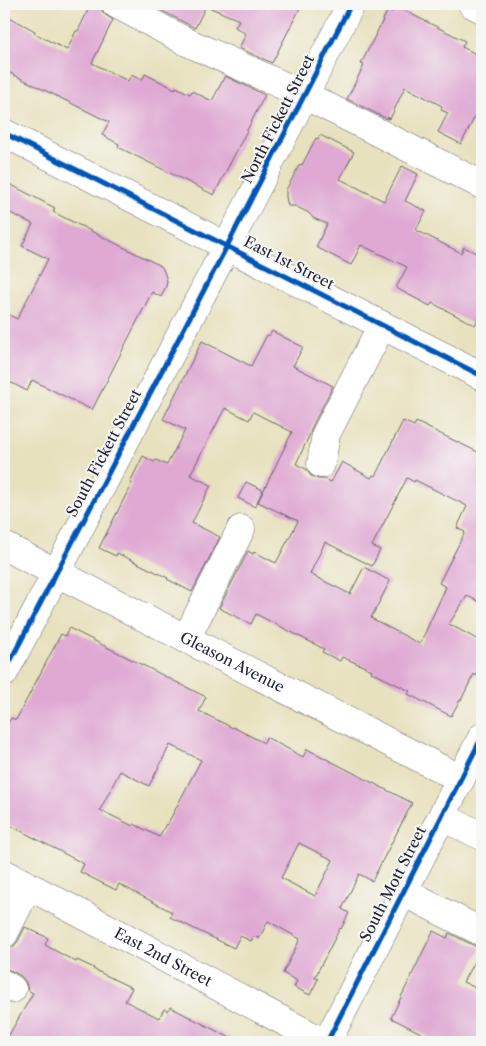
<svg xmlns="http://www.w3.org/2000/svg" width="486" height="1046" viewBox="0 0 486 1046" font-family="'Libre Caslon Text',serif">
<rect width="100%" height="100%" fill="#f6f6f2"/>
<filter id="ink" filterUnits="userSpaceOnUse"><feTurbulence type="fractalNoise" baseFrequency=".02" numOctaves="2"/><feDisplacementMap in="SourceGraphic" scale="10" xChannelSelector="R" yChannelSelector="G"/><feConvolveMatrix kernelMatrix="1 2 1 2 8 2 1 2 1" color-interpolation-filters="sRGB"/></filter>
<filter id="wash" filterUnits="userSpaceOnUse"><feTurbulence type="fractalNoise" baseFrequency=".0096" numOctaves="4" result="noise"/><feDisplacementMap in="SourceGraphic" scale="20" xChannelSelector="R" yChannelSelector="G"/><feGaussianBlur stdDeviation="1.12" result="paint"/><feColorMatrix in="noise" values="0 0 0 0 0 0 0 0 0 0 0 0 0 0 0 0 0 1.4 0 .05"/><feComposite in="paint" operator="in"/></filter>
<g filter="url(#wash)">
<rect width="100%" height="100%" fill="#e8e1be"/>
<g id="blocks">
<!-- building -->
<g fill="#dfa9d3" fill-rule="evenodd">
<path d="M 91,4 L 100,4 L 103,13 L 113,20 L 92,63 L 128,81 L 131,75 L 142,80 L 145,74 L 175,89 L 176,87 L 190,94 L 192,91 L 212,101 L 225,76 L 265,95 L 214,195 L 118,147 L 119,144 L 102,135 L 109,122 L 4,70 L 4,14 L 35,31 L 34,33 L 67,50 L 76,31 L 78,31 Z"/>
<path d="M 149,4 L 302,4 L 272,63 L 239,48 L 246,34 L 235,27 L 239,20 L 206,6 L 195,28 Z"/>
<path d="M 395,6 L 465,41 L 462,47 L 482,57 L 482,103 L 461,144 L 438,132 L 448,113 L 441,110 L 442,106 L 405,87 L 390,119 L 388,117 L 387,119 L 347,99 L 364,65 L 361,64 L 388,10 L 392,12 Z"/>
<path d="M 320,135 L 354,152 L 340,179 L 384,201 L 402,166 L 418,174 L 405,201 L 426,211 L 416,230 L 461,253 L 464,247 L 482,256 L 482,311 L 475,325 L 432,303 L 430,306 L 396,288 L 407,267 L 361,245 L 351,265 L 316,247 L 327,224 L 313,218 L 309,213 L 295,206 L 288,206 L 286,197 L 286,190 L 300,164 L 302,165 L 316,138 L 318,139 Z"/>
<path d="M 4,181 L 55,208 L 53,212 L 157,264 L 162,267 L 165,274 L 167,281 L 166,286 L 161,297 L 152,292 L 92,410 L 32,380 L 27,391 L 4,379 L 4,312 L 17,319 L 48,259 L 22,246 L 33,224 L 4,210 Z"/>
<path d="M 272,331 L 303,347 L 293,366 L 333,386 L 312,427 L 310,434 L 296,464 L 306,469 L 311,476 L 318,479 L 325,479 L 331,482 L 342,462 L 371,478 L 373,475 L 375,476 L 403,421 L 414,426 L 416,422 L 482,454 L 482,603 L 467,596 L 449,624 L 482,642 L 482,663 L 476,676 L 474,674 L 461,700 L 460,700 L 451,716 L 408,694 L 410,691 L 371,672 L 372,670 L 342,657 L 340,661 L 322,652 L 324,649 L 256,614 L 251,624 L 219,608 L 248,551 L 253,554 L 254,552 L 276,563 L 298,521 L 258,502 L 292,432 L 253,412 L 249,420 L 225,408 L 190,475 L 211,485 L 192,523 L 220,537 L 192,592 L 167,579 L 168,578 L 117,553 L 116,556 L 99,548 L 132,483 L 130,482 L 143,456 L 154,462 L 156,460 L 167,465 L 185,430 L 163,419 L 202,341 L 251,366 L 267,335 L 269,336 ZM 407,478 L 414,482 L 415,480 L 467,506 L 457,528 L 465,532 L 439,583 L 446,587 L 420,644 L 371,618 L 390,581 L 364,567 L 350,594 L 310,574 L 325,542 L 372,566 L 380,550 L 372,546 Z"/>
<path d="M 246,482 L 263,490 L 255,507 L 238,498 Z"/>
<path d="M 69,628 L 206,697 L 199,711 L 233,728 L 233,727 L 264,743 L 266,737 L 303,757 L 307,749 L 412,803 L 372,881 L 359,874 L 342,909 L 349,913 L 341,929 L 340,928 L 315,977 L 318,979 L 310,995 L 294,987 L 297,981 L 283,973 L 300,939 L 268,921 L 259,939 L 254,936 L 251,941 L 240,936 L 234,948 L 170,917 L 172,912 L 119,884 L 116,890 L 80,872 L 84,864 L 4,822 L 4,731 L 11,718 L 16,720 L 61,634 L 65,636 ZM 170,745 L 201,760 L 167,825 L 166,824 L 159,837 L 134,824 L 133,826 L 100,810 L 120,771 L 149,786 ZM 299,843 L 333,860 L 315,896 L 281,878 Z"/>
<path d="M 25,927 L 48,938 L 45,945 L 76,962 L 77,960 L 94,968 L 93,969 L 132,988 L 125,1001 L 159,1018 L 164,1009 L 168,1011 L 170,1007 L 238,1042 L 97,1042 L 89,1039 L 88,1042 L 5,1042 L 33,993 L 28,990 L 26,982 L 21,976 L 12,971 L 4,968 L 4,949 L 13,947 L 18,941 Z"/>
<path d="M 433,931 L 447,938 L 449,933 L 475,946 L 482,947 L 463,982 L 482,991 L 482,1042 L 439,1042 L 391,1018 Z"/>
</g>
</g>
</g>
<g filter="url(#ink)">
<use href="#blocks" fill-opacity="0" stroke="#676569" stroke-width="1"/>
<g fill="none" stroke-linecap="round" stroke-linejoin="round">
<defs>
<g id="minor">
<path d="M 116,4 L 187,42 L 304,95 L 482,185"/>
<path d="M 472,4 L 482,9"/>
<path d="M 4,133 L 482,376"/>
<path d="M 321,464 L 326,434 L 382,325"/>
<path id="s1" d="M 4,546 L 461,779"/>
<path d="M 186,639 L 241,529"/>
<path d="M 4,673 L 227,246 L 351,4"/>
<path d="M 442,817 L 482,836"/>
<path id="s2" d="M 4,873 L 323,1042"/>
<path d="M 403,892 L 482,932"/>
<path d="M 4,934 L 28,886"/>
<path d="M 4,984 L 12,989"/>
<path d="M 327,1042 L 482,737"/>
</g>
</defs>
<!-- minor casing -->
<use href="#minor" stroke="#676569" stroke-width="29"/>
<!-- minor -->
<use href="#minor" stroke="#fff" stroke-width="28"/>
<defs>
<g id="cycleway">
<path d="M 4,133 L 482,376"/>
<path d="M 4,673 L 227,246 L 351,4"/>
<path d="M 327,1042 L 482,737"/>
</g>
</defs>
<!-- cycleway casing -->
<use href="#cycleway" stroke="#f6f6f2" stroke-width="8"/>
<!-- cycleway -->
<use href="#cycleway" stroke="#0057b8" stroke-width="5"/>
</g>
</g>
<g text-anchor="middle" stroke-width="4" stroke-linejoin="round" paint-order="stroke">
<!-- street labels -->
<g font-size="15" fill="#22223b" stroke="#f6f6f2">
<text transform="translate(278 119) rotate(-63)" y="5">North Fickett Street</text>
<text transform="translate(289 263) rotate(27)" y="5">East 1st Street</text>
<text transform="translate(104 453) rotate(-62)" y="5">South Fickett Street</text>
<text dy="5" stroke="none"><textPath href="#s1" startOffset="256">Gleason Avenue</textPath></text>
<text transform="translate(393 884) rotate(-63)" y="5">South Mott Street</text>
<text dy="5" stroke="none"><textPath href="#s2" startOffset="180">East 2nd Street</textPath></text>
</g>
</g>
<!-- margin -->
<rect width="486" height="1046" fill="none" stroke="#f6f6f2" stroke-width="20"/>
</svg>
